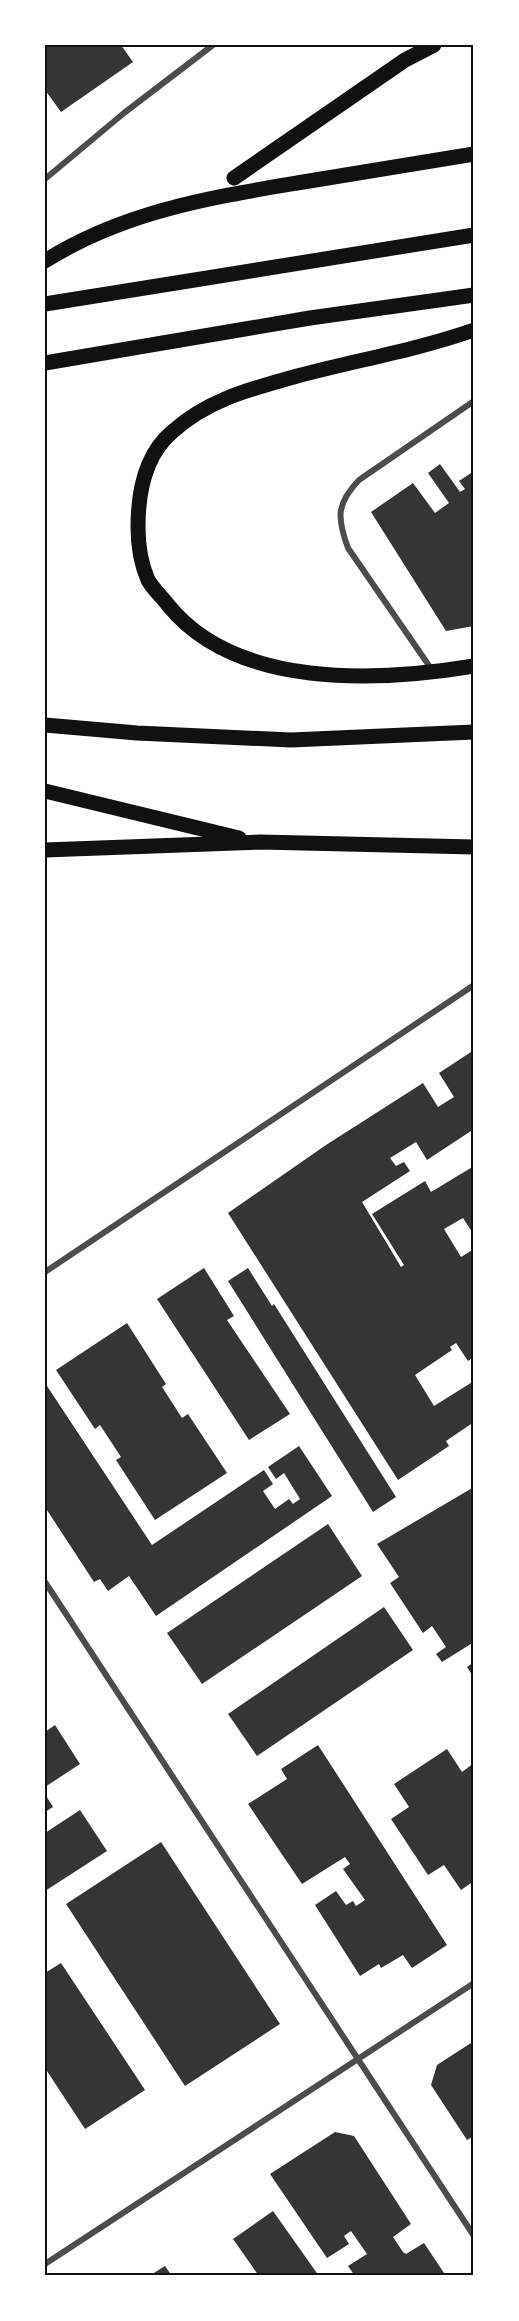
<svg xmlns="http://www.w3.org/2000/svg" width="519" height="2321" viewBox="0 0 519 2321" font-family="Helvetica,sans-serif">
<rect width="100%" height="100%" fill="#fff"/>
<!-- building -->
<g fill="#353535">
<path d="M 45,45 L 121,45 L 133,62 L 61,112 L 45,90 Z"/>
<path d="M 440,464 L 460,492 L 465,489 L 459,481 L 474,471 L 474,626 L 446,631 L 371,512 L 413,483 L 435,513 L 449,503 L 428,473 Z"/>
<path d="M 474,1050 L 474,1129 L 427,1160 L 416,1142 L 390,1158 L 396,1166 L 404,1162 L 410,1171 L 362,1202 L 401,1267 L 404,1265 L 372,1214 L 425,1181 L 431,1192 L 474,1166 L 474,1235 L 463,1218 L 444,1229 L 461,1257 L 474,1249 L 474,1357 L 468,1361 L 456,1343 L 450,1347 L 452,1350 L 415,1375 L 434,1406 L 474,1381 L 474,1422 L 446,1441 L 449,1446 L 398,1480 L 228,1213 L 326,1145 L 423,1083 L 438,1107 L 454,1097 L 439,1073 Z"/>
<path d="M 204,1268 L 234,1316 L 227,1320 L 290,1414 L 249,1440 L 157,1299 Z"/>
<path d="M 248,1268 L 272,1306 L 274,1304 L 396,1497 L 373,1512 L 228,1281 Z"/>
<path d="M 127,1323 L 166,1384 L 162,1387 L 182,1418 L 188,1414 L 227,1473 L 155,1520 L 116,1460 L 121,1457 L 100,1425 L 95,1429 L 56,1370 Z"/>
<path d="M 45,1383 L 152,1545 L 264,1470 L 273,1484 L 263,1491 L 275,1509 L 289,1499 L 293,1504 L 300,1499 L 284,1473 L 276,1479 L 268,1467 L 299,1446 L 332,1496 L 156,1616 L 129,1576 L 108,1591 L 100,1579 L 94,1582 L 45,1507 Z"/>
<path d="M 474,1487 L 474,1642 L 442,1662 L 436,1654 L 446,1647 L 432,1626 L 423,1633 L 390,1583 L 399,1577 L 377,1544 Z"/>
<path d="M 328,1524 L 362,1576 L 202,1684 L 167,1633 Z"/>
<path d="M 384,1607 L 413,1650 L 257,1756 L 228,1714 Z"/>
<path d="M 474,1662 L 474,1678 L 467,1667 Z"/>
<path d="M 55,1725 L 80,1764 L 45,1787 L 45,1732 Z"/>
<path d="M 318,1745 L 447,1945 L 412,1968 L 403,1955 L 381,1968 L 379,1964 L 360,1976 L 315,1905 L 336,1891 L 346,1905 L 353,1901 L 356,1906 L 365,1900 L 343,1869 L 350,1864 L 345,1857 L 302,1884 L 248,1804 L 287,1779 L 281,1769 Z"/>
<path d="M 447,1749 L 462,1772 L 474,1763 L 474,1881 L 461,1890 L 444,1865 L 428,1875 L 391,1819 L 409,1807 L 394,1784 Z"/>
<path d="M 45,1794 L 53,1807 L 45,1812 Z"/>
<path d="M 80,1810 L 107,1851 L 45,1891 L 45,1833 Z"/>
<path d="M 161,1842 L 280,2024 L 185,2086 L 66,1904 Z"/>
<path d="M 61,1963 L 145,2090 L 85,2129 L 45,2068 L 45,1973 Z"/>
<path d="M 474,2041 L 474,2136 L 467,2140 L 431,2085 L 437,2065 Z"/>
<path d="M 335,2132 L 354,2136 L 411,2224 L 393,2237 L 403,2252 L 406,2254 L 424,2243 L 446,2276 L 355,2276 L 348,2266 L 367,2254 L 351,2231 L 344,2236 L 349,2244 L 327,2258 L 270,2174 Z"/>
<path d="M 273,2211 L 319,2276 L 259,2276 L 233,2239 Z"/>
<path d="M 165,2266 L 172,2276 L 149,2276 Z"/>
</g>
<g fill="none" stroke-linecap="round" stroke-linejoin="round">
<!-- minor -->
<g stroke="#4c4c4c" stroke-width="6">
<path d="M 45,179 L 124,113 L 213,45"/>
<path d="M 432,670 L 348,548 C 337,518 336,504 359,480 L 474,401"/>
<path d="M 45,1272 L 474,985"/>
<path d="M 45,1582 L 474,2236"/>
<path d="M 45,2264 L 474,1983"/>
</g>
<!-- primary -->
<g stroke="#111" stroke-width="15">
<path d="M 234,178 L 405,60 L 434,45"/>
<path d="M 45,261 C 123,212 208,198 297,183 C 356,173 415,164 474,154"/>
<path d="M 45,304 L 474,235"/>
<path d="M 474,330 C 414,351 351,361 290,378 C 247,390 206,401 172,432 C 145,455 138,493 138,527 C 138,544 141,564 148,580 C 153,589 162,597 168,605 C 236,689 377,682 474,666"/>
<path d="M 45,363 L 310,318 L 474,295"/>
<path d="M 45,725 L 137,733 L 291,740 L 474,732"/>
<path d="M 45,791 L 239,838"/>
<path d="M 45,850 L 260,842 L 474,847"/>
</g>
</g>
<!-- border -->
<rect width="519" height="2321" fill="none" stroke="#ffffff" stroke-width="93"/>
<rect x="46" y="46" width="426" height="2228" fill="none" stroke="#111" stroke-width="2"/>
</svg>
